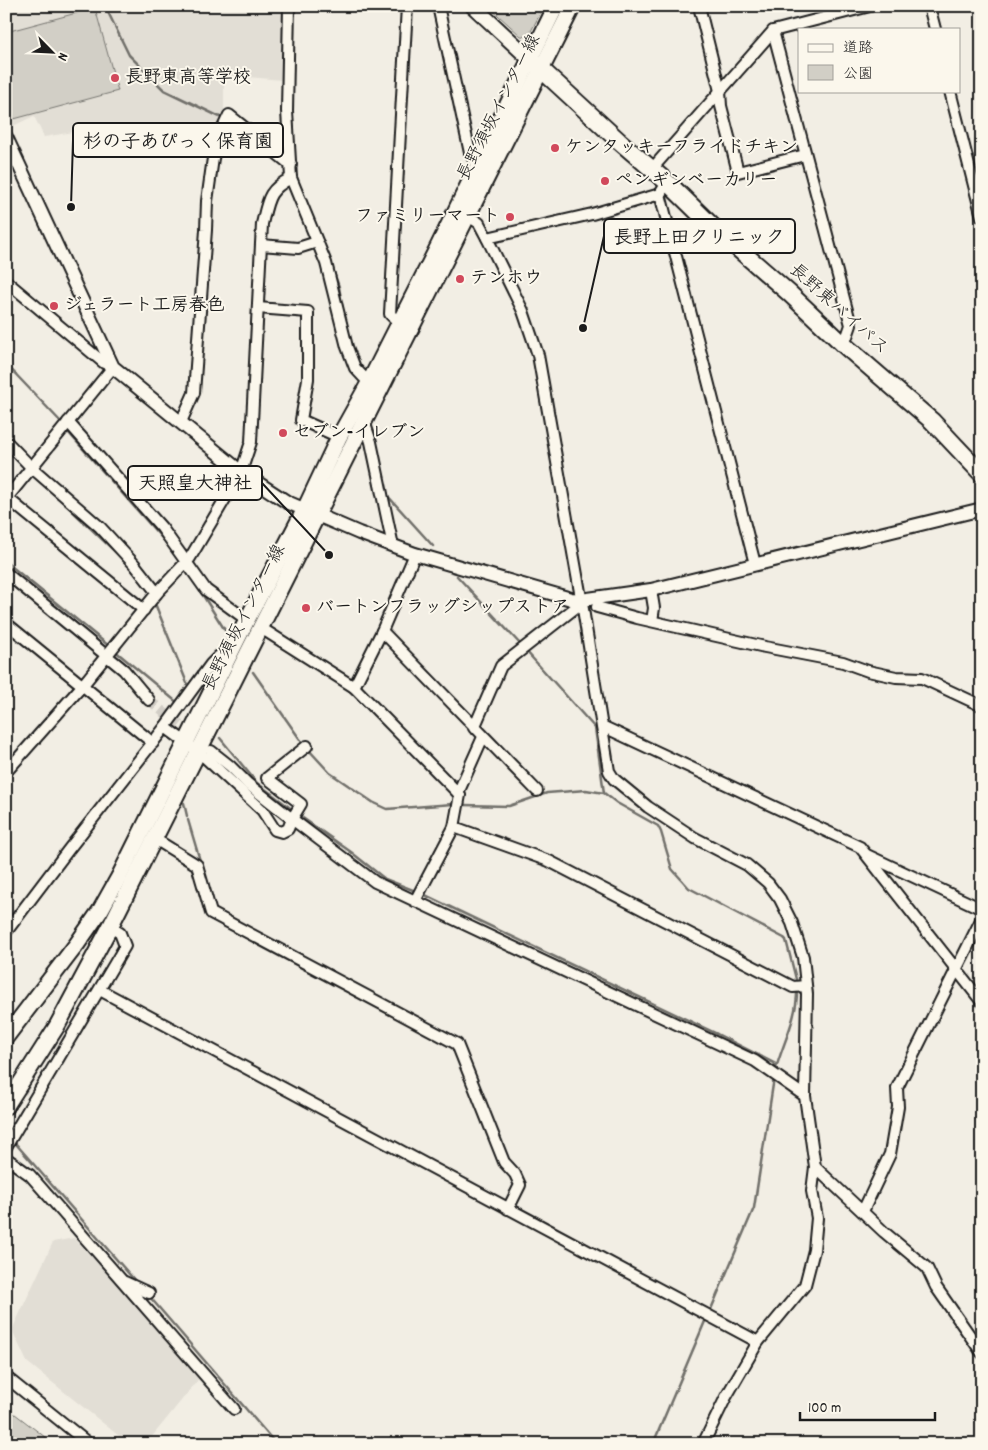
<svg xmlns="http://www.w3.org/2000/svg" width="988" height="1450" font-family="Dekko,'Klee One',sans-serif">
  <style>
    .built { fill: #e2ded5 }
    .green { fill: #d2cfc6; stroke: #777671 }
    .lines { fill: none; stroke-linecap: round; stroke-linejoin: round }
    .stream { stroke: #716f6b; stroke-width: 2.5 }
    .minor-tunnel { stroke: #d2cec6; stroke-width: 10; stroke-dasharray: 10 5; stroke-linecap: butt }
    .minor-casing { stroke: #1c1c1c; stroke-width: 14 }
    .tertiary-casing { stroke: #1c1c1c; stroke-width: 16 }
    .secondary-casing { stroke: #1c1c1c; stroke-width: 18 }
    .primary-casing { stroke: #1c1c1c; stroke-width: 19 }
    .trunk-casing { stroke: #1c1c1c; stroke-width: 20 }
    .minor { stroke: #fbf7ec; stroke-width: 10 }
    .tertiary { stroke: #fbf7ec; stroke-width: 12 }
    .secondary { stroke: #fbf7ec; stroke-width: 14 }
    .primary { stroke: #fbf7ec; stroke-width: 15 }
    .trunk { stroke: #fbf7ec; stroke-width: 16 }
    .poi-dot { fill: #d1495b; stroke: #fbf7ec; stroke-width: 2 }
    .labels { text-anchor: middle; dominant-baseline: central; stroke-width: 4; stroke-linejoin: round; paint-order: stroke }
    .poi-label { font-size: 18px; font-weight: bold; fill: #1c1c1c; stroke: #fbf7ec; text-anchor: start }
    .street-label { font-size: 18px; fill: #1c1c1c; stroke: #fbf7ec }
    .leader { fill: none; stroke: #1c1c1c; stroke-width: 2 }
    .callout-dot { fill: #1c1c1c; stroke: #fbf7ec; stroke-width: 2 }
    .callout { fill: #fbf7ec; stroke: #1c1c1c; stroke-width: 2 }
    .callout-label { font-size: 19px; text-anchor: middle; font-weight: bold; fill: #1c1c1c }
  </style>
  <rect width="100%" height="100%" fill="#f2eee4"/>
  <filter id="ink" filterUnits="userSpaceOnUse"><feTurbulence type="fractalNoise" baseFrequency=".02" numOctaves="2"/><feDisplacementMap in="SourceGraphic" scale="10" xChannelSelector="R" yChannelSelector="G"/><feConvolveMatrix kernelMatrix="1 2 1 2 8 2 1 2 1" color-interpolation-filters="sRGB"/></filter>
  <g filter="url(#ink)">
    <g class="built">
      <polygon points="6,6 282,6 282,80 224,75 224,113 214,140 199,135 191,139 170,142 135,150 93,152 91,129 44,137 34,116 13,126 6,111"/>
      <polygon points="74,1238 202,1375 146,1444 129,1444 27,1362 12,1330 53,1242"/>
    </g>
    <g class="green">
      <polygon points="488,6 544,6 528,37 521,36"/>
      <polygon points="95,8 118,91 14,119 6,91 6,32"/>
      <polygon points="6,1407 54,1444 6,1444"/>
    </g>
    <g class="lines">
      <g class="stream">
        <polyline points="105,6 129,55 164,90 222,118"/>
        <polyline points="229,122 238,129"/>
        <polyline points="295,172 302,193"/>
        <polyline points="333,270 339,287 343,311"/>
        <polyline points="6,364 61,422"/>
        <polyline points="68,432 168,545"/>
        <polyline points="386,494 433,546"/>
        <polyline points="62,501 130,566"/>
        <polyline points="6,562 109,646"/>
        <polyline points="457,576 521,645"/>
        <polyline points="197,586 228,635"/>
        <polyline points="156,606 187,683"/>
        <polyline points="114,650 179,704"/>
        <polyline points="526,651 595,728 604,793 617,803 658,826 661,832 672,869 689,888 784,938 786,940 797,983"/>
        <polyline points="253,672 304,745"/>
        <polyline points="220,738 257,783 293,810"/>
        <polyline points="308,749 330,773 374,803 387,809 453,804"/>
        <polyline points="184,803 187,816"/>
        <polyline points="463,805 509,806 547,793 586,790 604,793"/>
        <polyline points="297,814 351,852 385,879 418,892"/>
        <polyline points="188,820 201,864"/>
        <polyline points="423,894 717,1034 774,1063 776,1067"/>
        <path d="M775,1072C782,1045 798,1017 797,989"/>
        <polyline points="16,1144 137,1283"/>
        <polyline points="149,1296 276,1444"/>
        <polyline points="709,1314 754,1208 774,1078"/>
        <polyline points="653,1444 706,1319"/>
      </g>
      <g class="minor-tunnel">
        <polyline points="149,700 195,738"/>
        <polyline points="6,1079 32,1092"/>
      </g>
      <defs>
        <g id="minor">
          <polyline points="289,6 287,111 291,178 326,263 347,347 355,368 369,383"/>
          <polyline points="438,6 470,153 477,165"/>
          <polyline points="699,6 720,91 721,106 738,172 805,155"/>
          <polyline points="929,6 935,29"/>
          <polyline points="773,31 851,325 844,345"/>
          <polyline points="950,91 982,217"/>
          <polyline points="651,170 773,31 870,6"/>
          <polyline points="660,194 755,564"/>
          <polyline points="467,215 479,223 487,238 523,311 538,355 583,609 609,771 614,779 648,807 695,838 747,865 768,883 780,899 792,923 803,957 807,994 805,1096 815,1167 812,1191 817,1218 814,1250 805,1285 758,1342 726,1397 703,1444"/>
          <polyline points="487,238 592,214 660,194 663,189"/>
          <polyline points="261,245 298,248 317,242"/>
          <polyline points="6,281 104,363 113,367 6,499"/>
          <polyline points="258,308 308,312 308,379 301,420 339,437"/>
          <polyline points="399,323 390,314 407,6"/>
          <polyline points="364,421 371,442 393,546"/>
          <polyline points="68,422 162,528 206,590 247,620"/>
          <polyline points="181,422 194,393 206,230 207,201 213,158 220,134 229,115 291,165"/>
          <polyline points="6,441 31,467 100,527 135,565 157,593"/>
          <polyline points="6,497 144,610"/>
          <polyline points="6,573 124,670 149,700"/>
          <polyline points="651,590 654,608 652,621"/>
          <polyline points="597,607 637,618 765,647 843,662 868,671 896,677 922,678 982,706"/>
          <polyline points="6,623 153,743"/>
          <polyline points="261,628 354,687 460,795 454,827 415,901"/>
          <polyline points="382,631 537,791"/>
          <polyline points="354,687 382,631 415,554"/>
          <polyline points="602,726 860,847 982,1002"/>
          <polyline points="165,727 211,664 219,656 230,655"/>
          <polyline points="474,728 501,666 575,608"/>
          <polyline points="211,751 230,766 248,784 292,819 301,804 267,778 307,746"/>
          <path d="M6,772L82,686L157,593L190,558L241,472L251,442L262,224C268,199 268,190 291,178"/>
          <polyline points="458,793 483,737"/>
          <polyline points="454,827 549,861 793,987 806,986"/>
          <polyline points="155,839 197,865 211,913 457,1044 504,1162 515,1174 520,1185 508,1209"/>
          <polyline points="867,855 982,909"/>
          <polyline points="6,932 69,849 165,727 199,752 262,810 275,830 282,832 288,829 292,819 375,882 755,1061 805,1096"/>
          <polyline points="100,990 758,1342"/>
          <polyline points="6,1147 125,946 120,933 110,927"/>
          <polyline points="6,1158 30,1175 234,1409"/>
          <polyline points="815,1167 884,1232 927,1268 936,1287 982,1353"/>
          <polyline points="863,1211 890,1154 898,1107 897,1088 982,918"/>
          <polyline points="125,1282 149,1293"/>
          <polyline points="6,1377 89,1444"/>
        </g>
        <polyline id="tertiary" points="6,137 113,367 241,472 287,502 359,533 415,554 571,599 581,600 651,590 982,509"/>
        <polyline id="secondary" points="473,6 530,59"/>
        <g id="primary">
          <polyline points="6,1037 77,944 100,911 119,877 247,620 305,509 339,437 369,383 439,245 556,6"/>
          <polyline points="6,1106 57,1026 110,927 573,6"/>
        </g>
        <polyline id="trunk" points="530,59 619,141 668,183 711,225 789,293 844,345 932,421 982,474"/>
      </defs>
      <use href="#minor" class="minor-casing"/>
      <use href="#tertiary" class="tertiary-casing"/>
      <use href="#secondary" class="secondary-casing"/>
      <use href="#primary" class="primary-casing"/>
      <use href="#trunk" class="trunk-casing"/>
      <use href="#minor" class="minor"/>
      <use href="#tertiary" class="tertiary"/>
      <use href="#secondary" class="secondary"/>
      <use href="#primary" class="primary"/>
      <use href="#trunk" class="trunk"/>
    </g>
  </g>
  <g class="poi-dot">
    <circle cx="115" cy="78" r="5"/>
    <circle cx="555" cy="148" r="5"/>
    <circle cx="605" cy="181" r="5"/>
    <circle cx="510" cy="217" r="5"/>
    <circle cx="460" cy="279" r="5"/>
    <circle cx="54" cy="306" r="5"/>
    <circle cx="283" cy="433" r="5"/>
    <circle cx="306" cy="608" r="5"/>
  </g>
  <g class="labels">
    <g class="poi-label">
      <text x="125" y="78">長野東高等学校</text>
      <text x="565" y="148">ケンタッキーフライドチキン</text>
      <text x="615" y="181">ペンギンベーカリー</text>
      <text x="500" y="217" text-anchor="end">ファミリーマート</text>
      <text x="470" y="279">テンホウ</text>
      <text x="64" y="306">ジェラート工房春色</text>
      <text x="293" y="433">セブン-イレブン</text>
      <text x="316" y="608">バートンフラッグシップストア</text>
    </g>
    <g class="street-label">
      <text transform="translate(500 108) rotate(-63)">長野須坂インター線</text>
      <text transform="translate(838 310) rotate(42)">長野東バイパス</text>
      <text transform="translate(245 618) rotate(-63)">長野須坂インター線</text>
    </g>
  </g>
  <path class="leader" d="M71 207L73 140M583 328L604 236M329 555L262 483"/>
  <g class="callout-dot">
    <circle cx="71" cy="207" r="5"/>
    <circle cx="583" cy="328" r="5"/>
    <circle cx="329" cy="555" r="5"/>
  </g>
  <g class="callout">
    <rect x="73" y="123" width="210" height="34" rx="5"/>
    <rect x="604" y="219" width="191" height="34" rx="5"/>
    <rect x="128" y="466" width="134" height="34" rx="5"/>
  </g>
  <g class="callout-label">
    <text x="178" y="147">杉の子あぴっく保育園</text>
    <text x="699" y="243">長野上田クリニック</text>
    <text x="195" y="489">天照皇大神社</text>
  </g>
  <rect width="988" height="1450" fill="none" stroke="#fbf7ec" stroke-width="25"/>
  <rect x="12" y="12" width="963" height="1425" fill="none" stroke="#1c1c1c" stroke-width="2" filter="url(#ink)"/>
  <rect x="798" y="28" width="162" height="65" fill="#fbf7ec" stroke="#a29f99"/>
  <rect x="808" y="44" width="25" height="8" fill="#fbf7ec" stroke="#a29f99"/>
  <text x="843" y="52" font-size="15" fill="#1c1c1c">道路</text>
  <rect x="808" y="65" width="25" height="15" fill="#d2cfc6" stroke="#a29f99"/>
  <text x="843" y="78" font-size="15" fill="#1c1c1c">公園</text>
  <g transform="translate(52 52) rotate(114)" stroke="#fbf7ec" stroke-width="4" paint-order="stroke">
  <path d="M0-4L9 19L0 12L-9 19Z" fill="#1c1c1c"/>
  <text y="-8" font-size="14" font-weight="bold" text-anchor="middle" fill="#1c1c1c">N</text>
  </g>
  <path d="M800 1412v8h135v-8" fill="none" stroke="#1c1c1c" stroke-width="2.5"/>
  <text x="808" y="1412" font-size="15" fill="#1c1c1c" stroke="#fbf7ec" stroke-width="4" paint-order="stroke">100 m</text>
</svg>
